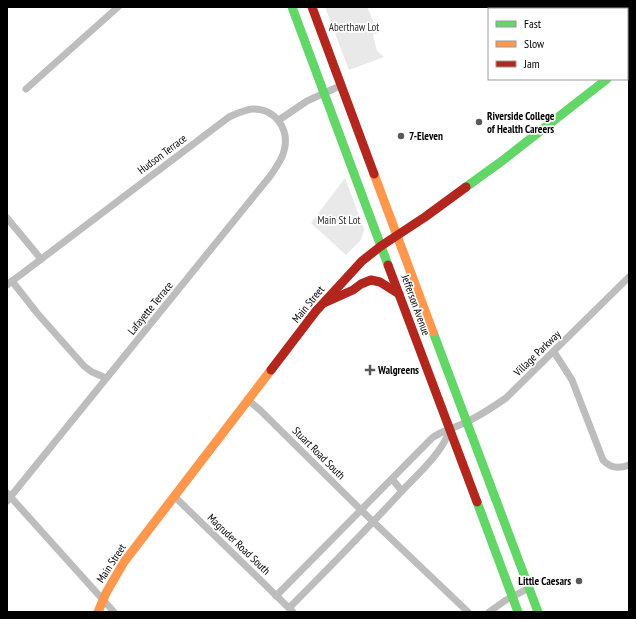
<svg xmlns="http://www.w3.org/2000/svg" width="636" height="619" font-family="'PT Sans Narrow',sans-serif">
  <style>
    .green { fill: #e9e9e9 }
    .lines { fill: none; stroke-linecap: round; stroke-linejoin: round }
    .street { stroke: #bdbdbd; stroke-width: 7 }
    .fast { stroke: #63d668; stroke-width: 9 }
    .slow { stroke: #ff974d; stroke-width: 9 }
    .jam { stroke: #b3261e; stroke-width: 9 }
    .poi-dot { fill: #595959; stroke: #fff; stroke-width: 1.5 }
    .labels { text-anchor: middle; dominant-baseline: central; stroke-width: 3.5; stroke-linejoin: round; paint-order: stroke }
    .park-label { font-size: 11px; fill: #2e2e2e; stroke: #fff }
    .poi-label { font-size: 11px; font-weight: bold; fill: #000; stroke: #fff; text-anchor: start }
    .street-label { font-size: 11px; fill: #000; stroke: #fff }
  </style>
  <rect width="100%" height="100%" fill="#fff"/>
  <g class="green">
    <polygon points="325,7 367,7 378,32 373,35 377,51 384,57 349,70"/>
    <polygon points="345,178 364,229 361,240 346,255 311,223"/>
  </g>
  <g class="lines">
    <g class="street">
      <polyline points="26,89 118,7"/>
      <polyline points="279,120 307,101 342,85"/>
      <polyline points="7,218 41,259"/>
      <polyline points="12,281 37,313 84,366 92,372 106,378"/>
      <path d="M7,285L229,117C236,114 244,110 252,109C275,108 290,129 284,151C282,160 276,167 271,175L7,501"/>
      <path d="M554,352L572,380L603,460C610,468 619,469 629,465"/>
      <polyline points="248,400 260,410 361,510 468,612"/>
      <polyline points="392,479 402,491"/>
      <polyline points="7,493 114,612"/>
      <polyline points="174,496 293,612"/>
      <path d="M276,596L432,438C441,431 455,428 466,422C480,416 493,407 506,398L629,277"/>
      <path d="M289,608C327,570 365,531 401,492C419,473 441,454 450,430"/>
      <polyline points="489,612 506,600 529,588"/>
    </g>
    <g class="fast">
      <polyline points="292,7 388,265"/>
      <polyline points="466,187 502,161 607,79"/>
      <polyline points="433,332 538,612"/>
      <polyline points="477,502 518,612"/>
    </g>
    <g class="slow">
      <polyline points="374,174 433,332"/>
      <polyline points="98,612 106,593 124,562 271,370"/>
    </g>
    <g class="jam">
      <polyline points="312,7 374,174"/>
      <polyline points="627,63 629,62"/>
      <polyline points="388,265 477,502"/>
      <polyline points="324,303 353,290 361,284 371,280 380,282 399,294"/>
      <polyline points="271,370 316,311 362,261 381,246 425,217 466,187"/>
    </g>
  </g>
  <g class="poi-dot">
    <circle cx="479" cy="122" r="4"/>
    <circle cx="401" cy="136" r="4"/>
    <path d="M368 364h4v4h4v4h-4v4h-4v-4h-4v-4h4z"/>
    <circle cx="579" cy="581" r="4"/>
  </g>
  <g class="labels">
    <g class="park-label">
      <text x="354" y="27">Aberthaw Lot</text>
      <text x="339" y="220">Main St Lot</text>
    </g>
    <g class="poi-label">
      <text x="487" y="116">Riverside College<tspan x="487" dy="13">of Health Careers</tspan></text>
      <text x="409" y="136">7-Eleven</text>
      <text x="378" y="370">Walgreens</text>
      <text x="571" y="581" text-anchor="end">Little Caesars</text>
    </g>
    <g class="street-label">
      <text transform="translate(162 154) rotate(-37)">Hudson Terrace</text>
      <text transform="translate(308 304) rotate(-51)">Main Street</text>
      <text transform="translate(416 305) rotate(70)">Jefferson Avenue</text>
      <text transform="translate(150 308) rotate(-51)">Lafayette Terrace</text>
      <text transform="translate(537 353) rotate(-44)">Village Parkway</text>
      <text transform="translate(319 453) rotate(45)">Stuart Road South</text>
      <text transform="translate(239 544) rotate(44)">Magruder Road South</text>
      <text transform="translate(111 563) rotate(-57)">Main Street</text>
    </g>
  </g>
  <rect width="636" height="619" fill="none" stroke="#000000" stroke-width="16"/>
  <rect x="488" y="8" width="140" height="72" fill="#ffffff" stroke="#999999"/>
  <rect x="496" y="21" width="20" height="6" fill="#63d668" stroke="#999999"/>
  <text x="524" y="28" font-size="12" fill="#000000">Fast</text>
  <rect x="496" y="41" width="20" height="6" fill="#ff974d" stroke="#999999"/>
  <text x="524" y="48" font-size="12" fill="#000000">Slow</text>
  <rect x="496" y="61" width="20" height="6" fill="#b3261e" stroke="#999999"/>
  <text x="524" y="68" font-size="12" fill="#000000">Jam</text>
</svg>
